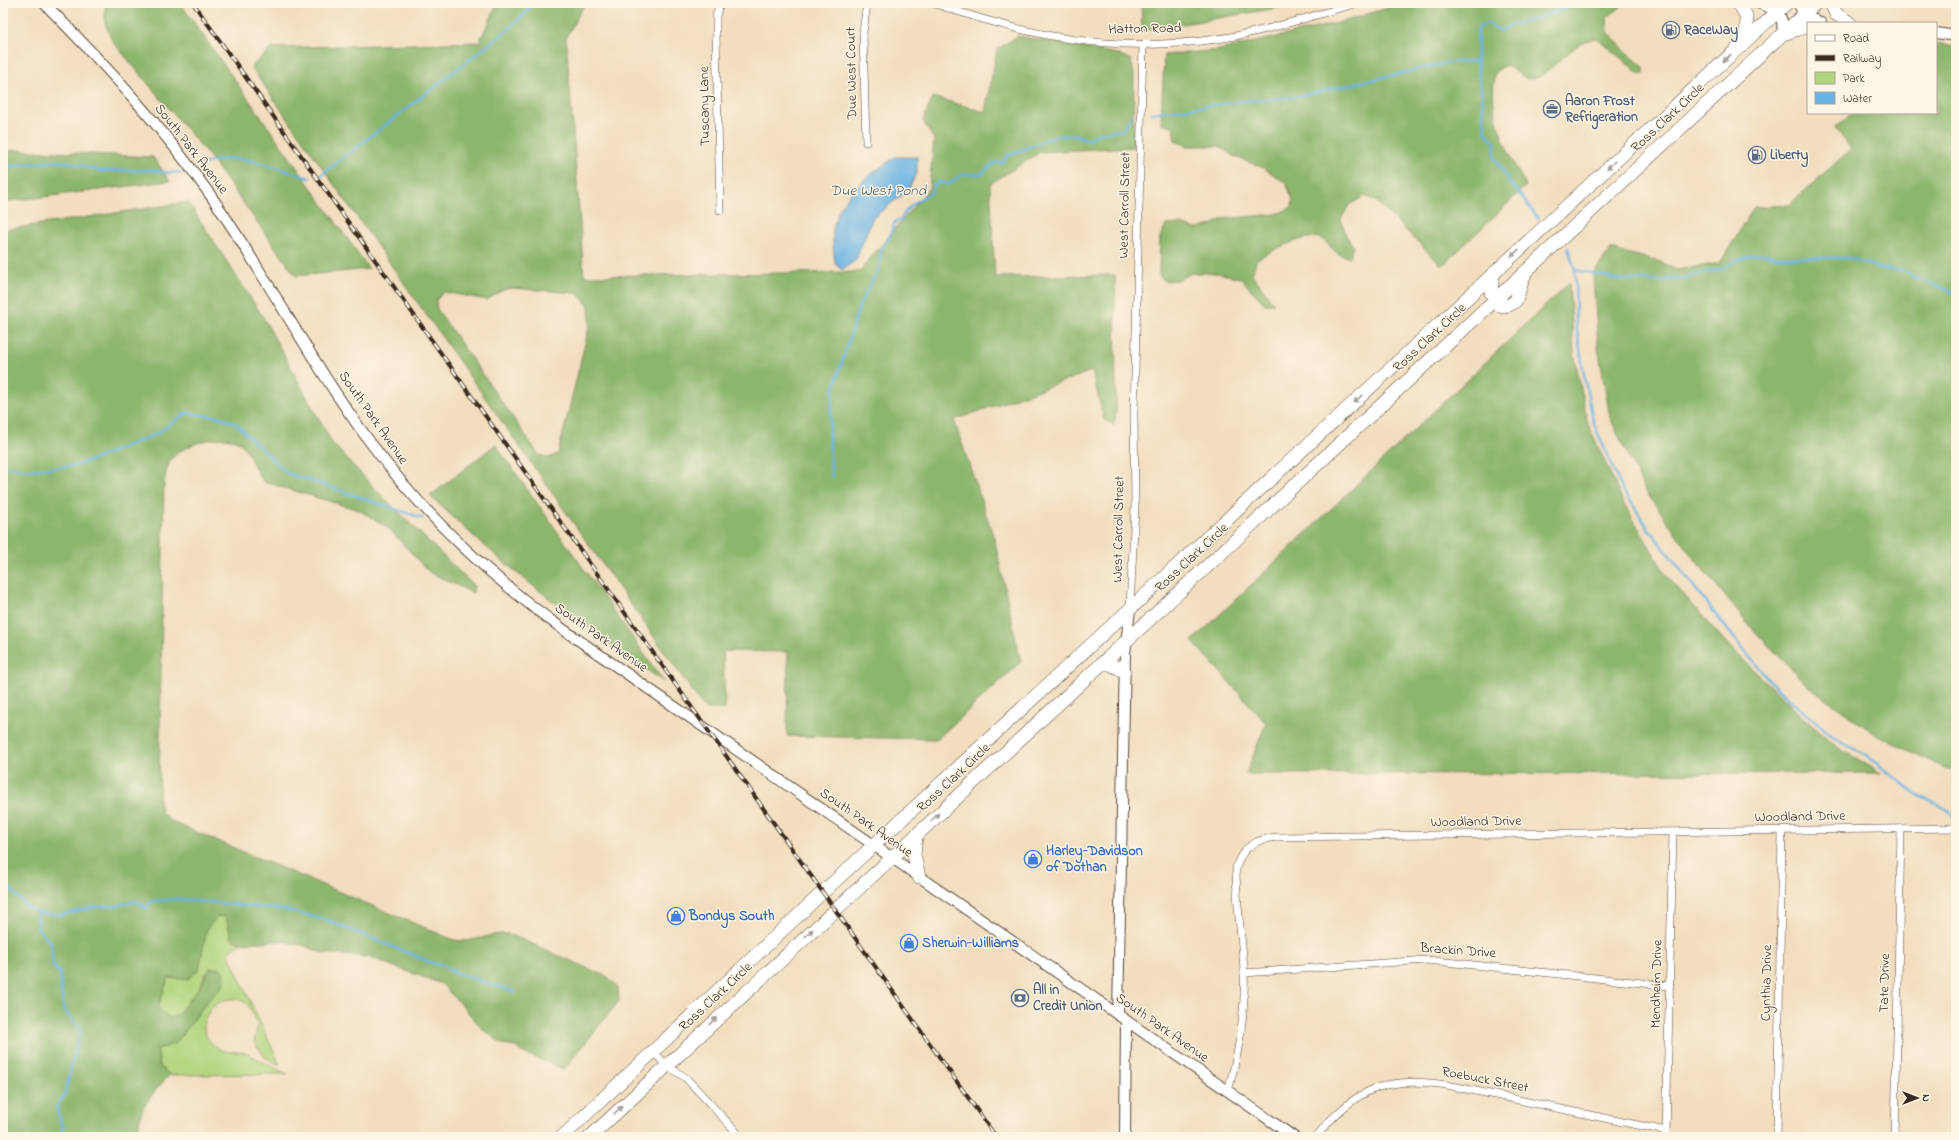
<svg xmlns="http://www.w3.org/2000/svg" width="1959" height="1140" font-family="'Indie Flower',sans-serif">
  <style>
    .green { fill: #b0d57e; stroke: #76804e }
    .forest { fill: #8cb66d; stroke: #647046; fill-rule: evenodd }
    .water { fill: #6bb3e2; stroke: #536e80 }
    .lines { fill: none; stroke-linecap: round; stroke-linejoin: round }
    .stream { stroke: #6bb3e2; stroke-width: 2.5 }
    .street-casing { stroke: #564536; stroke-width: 8 }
    .secondary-casing { stroke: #564536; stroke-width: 12 }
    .highway-casing { stroke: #564536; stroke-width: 14 }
    .street { stroke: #fff; stroke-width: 7 }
    .secondary { stroke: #fff; stroke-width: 10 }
    .highway { stroke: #fff; stroke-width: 13 }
    .rail-casing { stroke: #3b2a1e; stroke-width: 4 }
    .rail { stroke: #fcf5e5; stroke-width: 2.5; stroke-dasharray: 8; stroke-linecap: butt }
    .oneway { fill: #a79f9a }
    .labels { text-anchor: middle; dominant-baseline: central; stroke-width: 3; stroke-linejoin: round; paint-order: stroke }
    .street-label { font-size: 14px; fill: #3b2a1e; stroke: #fcf5e5 }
    .service-label { font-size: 14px; font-weight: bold; fill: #4e5e75; stroke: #fcf5e5; text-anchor: start }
    .shop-label { font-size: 14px; font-weight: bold; fill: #366cbe; stroke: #fcf5e5; text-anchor: start }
    .water-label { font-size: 15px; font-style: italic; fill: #4c5a63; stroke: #fcf5e5 }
  </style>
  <rect width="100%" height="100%" fill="#fcf5e5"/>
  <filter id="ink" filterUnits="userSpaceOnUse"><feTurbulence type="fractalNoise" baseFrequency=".025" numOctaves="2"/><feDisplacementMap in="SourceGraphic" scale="8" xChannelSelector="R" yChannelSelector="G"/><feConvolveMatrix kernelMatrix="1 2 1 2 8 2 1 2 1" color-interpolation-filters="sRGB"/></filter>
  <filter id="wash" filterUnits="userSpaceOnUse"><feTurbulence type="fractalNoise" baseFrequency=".012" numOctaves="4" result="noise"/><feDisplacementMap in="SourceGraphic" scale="16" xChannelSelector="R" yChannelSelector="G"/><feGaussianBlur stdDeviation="0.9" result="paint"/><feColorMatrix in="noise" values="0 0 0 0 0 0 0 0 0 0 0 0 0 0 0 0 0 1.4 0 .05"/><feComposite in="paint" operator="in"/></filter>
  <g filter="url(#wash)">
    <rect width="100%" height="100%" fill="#f2ddbe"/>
    <path class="green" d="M218,916L226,917L232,939L241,943L231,949L229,954L232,962L280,1065L266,1058L254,1042L258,1024C254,1018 251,1007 246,1003C224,986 181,1024 219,1049C227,1054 238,1050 246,1053C260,1060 273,1068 288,1074L170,1075L160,1067L157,1049L176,1043L206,1003L222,986L206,973L199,988L176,1016L169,1018L158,1007L168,978L188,979L203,944L207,927Z"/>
    <g class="forest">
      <polygon points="105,3 180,3 369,269 296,276 210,157 113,42 105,23"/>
      <path d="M498,3H585L566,38L584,276L859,272L929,188L934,139L923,121L933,97L985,112L997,49L1018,36L1118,54L1131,60L1134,74L1133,147L1040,152L990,184L995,277L1115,275L1116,412L1114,425L1104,420L1092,371L954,420L994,538L1021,662L937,739L787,736L788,652L723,651L725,709H705L251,67L272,48L479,42ZM511,288L577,293L589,306L590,323L558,454L548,458L539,455L437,309L436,300L444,292L487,300L503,290Z"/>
      <polygon points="1141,3 1297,3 1278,8 1142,31"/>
      <path d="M1403,3H1627L1607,17L1608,32L1626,52L1644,67V74H1639L1605,44L1595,38L1579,44L1540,77L1527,79L1506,65L1496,71C1486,113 1507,151 1526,186L1442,266L1375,200L1365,196L1349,205L1341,219L1346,235L1353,246L1350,257C1335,256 1334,248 1323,240C1310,230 1270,252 1257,259L1252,274L1274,304H1265L1240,278L1218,273H1192L1177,280L1164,281L1159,275L1160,237L1166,225L1181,224L1196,229L1212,225L1222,219L1277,214L1292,207L1293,200L1286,183L1264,168L1233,156L1219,146H1188L1175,141L1173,126L1161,123L1164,55L1220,50L1342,22Z"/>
      <polygon points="1936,43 1956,46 1956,769 1946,769 1874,733 1810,688 1747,623 1689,552 1644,489 1610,418 1598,347 1593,275 1610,249 1658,261 1677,270 1720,263 1754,207 1789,205 1851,149 1835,127 1854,113 1936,113"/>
      <polygon points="14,150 153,157 170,181 3,202 3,152"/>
      <path d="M188,202L263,317L332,443L379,493L474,586L473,593L429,572L388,528L359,510L264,482C253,470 252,454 240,443C225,431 186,444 174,456C167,463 166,473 164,482L159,800L162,813L172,822L454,940C474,944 489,932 509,934L608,977L618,987L619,1001L564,1069L524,1053L516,1047L502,1044L484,1030L442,984L368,957L322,953L303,945L280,941L241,943L232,939L226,917L218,916L207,928L199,969L188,979L168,978L158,1007L169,1018L176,1016L199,988L210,968H219L223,971L225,979L222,987L206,1003L176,1043L157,1049L160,1067L170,1075C154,1091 134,1112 140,1137H3V230Z"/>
      <polygon points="1569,283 1574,353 1588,424 1623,502 1667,576 1730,647 1798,713 1837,747 1881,773 1246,774 1266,723 1192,641"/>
      <path d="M496,444V445L664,682C603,639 543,596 486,547C467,531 449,513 430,496Z"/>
    </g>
    <path class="water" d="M895,157H917V173L908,190L872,219L856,260L842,270L835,264C834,252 831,235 834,224C842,193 871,174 895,157Z"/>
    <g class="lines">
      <g class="stream">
        <polyline points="1151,113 1244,101 1295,97 1451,62 1477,61"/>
        <path d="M198,165C207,164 216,160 225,159C255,157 281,170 309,178"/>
        <polyline points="3,167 56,161 68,162 100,171 152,170 171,173 184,172"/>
        <polyline points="321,175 506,31 524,15 533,3"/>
        <polyline points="1538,218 1509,181 1494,157 1495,142 1486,133 1483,115 1483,103 1477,61 1478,28 1486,23 1501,31 1510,25 1536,19 1580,3"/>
        <polyline points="1568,248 1575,270 1576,324 1585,381 1594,424 1621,487 1648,528 1746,653 1777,689 1837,740 1866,755 1916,794 1950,811 1955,821"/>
        <polyline points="1575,270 1603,275 1614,279 1663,281 1673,278 1685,278 1694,275 1721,269 1738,260 1752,255 1766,254 1774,257 1850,258 1882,269 1904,271 1913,277 1956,293"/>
        <polyline points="3,466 27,470 73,466 92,460 156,434 186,413 195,414 219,417 235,423 287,473 422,518"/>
        <path d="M832,477L829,437L833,391L860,304L879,268L881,249L889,238L895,222L901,220C904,208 922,197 932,192L933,187L938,182L950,184C962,171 965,175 981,174L996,162L1002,163L1007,156L1055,136L1076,135L1088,140C1097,132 1111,131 1123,130L1132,115"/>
        <polyline points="3,830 3,832"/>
        <polyline points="1956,834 1956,839"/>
        <polyline points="3,880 25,905 38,913 38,929 51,943 53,966 60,973 63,1009 81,1029 64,1096 56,1107 63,1128 59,1137"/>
        <polyline points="38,913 61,915 95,907 115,906 137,901 146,908 152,901 178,899 286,910 327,920 435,964 443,965 451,971 515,992"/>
      </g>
    </g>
  </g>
  <g filter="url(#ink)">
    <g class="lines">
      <defs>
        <g id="street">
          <polyline points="720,3 716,16 716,34 720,210"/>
          <path d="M933,3C1030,37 1114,54 1217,39C1265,32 1311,16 1358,3"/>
          <polyline points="866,142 863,32 867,3"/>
          <polyline points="1130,607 1135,507 1134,413 1143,44"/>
          <polyline points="1244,973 1427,960 1670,986"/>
          <polyline points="653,1051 666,1065 686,1078 741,1137"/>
          <path d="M1228,1091C1239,1052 1246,1012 1244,971C1242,937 1236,902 1236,868C1242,846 1257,839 1278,837L1956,828"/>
          <path d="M1316,1137C1356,1086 1390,1075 1452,1086L1666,1131"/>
          <polyline points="1666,1137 1673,832"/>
          <polyline points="1777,1137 1782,830"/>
          <polyline points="1895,1137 1901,829"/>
        </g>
        <g id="secondary">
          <path d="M44,3C103,63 162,126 211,196C266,275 312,364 370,442C424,515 490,577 564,630L1294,1137"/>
          <polyline points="1758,3 1778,11 1782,21 1783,34"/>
          <polyline points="1798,3 1804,14 1821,23"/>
          <polyline points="1936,33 1956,36"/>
          <polyline points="1118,1015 1125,654 1130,609"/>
          <polyline points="1125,1137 1126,1021"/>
        </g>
        <g id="highway">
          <path d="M1737,3C1750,13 1747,27 1745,41"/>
          <polyline points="1831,3 1836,14 1850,23"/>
          <polyline points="1786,33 1808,26"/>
          <path d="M1493,274L1491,293L1499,305C1506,306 1511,306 1516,300L1525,273"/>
          <polyline points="1101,664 1110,664 1124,671"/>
          <polyline points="916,835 914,855 919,877"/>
          <polyline points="562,1137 822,893 1787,3"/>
          <polyline points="590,1137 1816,3"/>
        </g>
      </defs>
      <use href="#street" class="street-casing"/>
      <use href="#secondary" class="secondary-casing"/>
      <use href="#highway" class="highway-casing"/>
      <use href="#street" class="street"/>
      <use href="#secondary" class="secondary"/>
      <use href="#highway" class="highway"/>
      <defs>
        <polyline id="rail" points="193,3 996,1137"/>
      </defs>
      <use href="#rail" class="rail-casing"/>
      <use href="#rail" class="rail"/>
    </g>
    <defs><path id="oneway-solid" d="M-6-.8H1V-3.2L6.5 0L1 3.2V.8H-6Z"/></defs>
    <g class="oneway">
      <use href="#oneway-solid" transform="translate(1727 58) rotate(137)"/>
      <use href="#oneway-solid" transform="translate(1611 165) rotate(137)"/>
      <use href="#oneway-solid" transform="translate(1515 253) rotate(137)"/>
      <use href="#oneway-solid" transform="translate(1358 399) rotate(137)"/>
      <use href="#oneway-solid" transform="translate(935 817) rotate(-42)"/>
      <use href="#oneway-solid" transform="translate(809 933) rotate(-43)"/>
      <use href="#oneway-solid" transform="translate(713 1021) rotate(-43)"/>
      <use href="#oneway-solid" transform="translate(618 1110) rotate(-43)"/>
    </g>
  </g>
  <defs>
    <symbol id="fuel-ring" viewBox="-11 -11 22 22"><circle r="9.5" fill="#fcf5e5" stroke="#5c6f8a" stroke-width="1.5"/><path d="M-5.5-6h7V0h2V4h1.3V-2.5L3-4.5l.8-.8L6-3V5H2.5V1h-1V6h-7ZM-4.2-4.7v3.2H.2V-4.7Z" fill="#5c6f8a"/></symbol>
    <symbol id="office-ring" viewBox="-11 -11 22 22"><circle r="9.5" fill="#fcf5e5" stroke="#5c6f8a" stroke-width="1.5"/><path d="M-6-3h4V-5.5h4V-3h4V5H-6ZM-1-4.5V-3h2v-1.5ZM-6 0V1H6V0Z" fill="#5c6f8a"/></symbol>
    <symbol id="shop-ring" viewBox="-11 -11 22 22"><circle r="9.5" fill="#fcf5e5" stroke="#3f7fe0" stroke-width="1.5"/><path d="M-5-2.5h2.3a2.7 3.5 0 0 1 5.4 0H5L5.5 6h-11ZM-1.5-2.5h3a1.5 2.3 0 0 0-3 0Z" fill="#3f7fe0"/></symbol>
    <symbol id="bank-ring" viewBox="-11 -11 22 22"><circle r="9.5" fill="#fcf5e5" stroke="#5c6f8a" stroke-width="1.5"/><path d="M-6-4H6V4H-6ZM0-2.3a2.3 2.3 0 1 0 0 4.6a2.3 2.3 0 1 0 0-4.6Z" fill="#5c6f8a"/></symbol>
  </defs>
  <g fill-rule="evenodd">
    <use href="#fuel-ring" x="1661" y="20" width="20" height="20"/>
    <use href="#office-ring" x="1542" y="99" width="20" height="20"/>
    <use href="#fuel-ring" x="1747" y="145" width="20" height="20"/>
    <use href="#shop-ring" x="1023" y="849" width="20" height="20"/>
    <use href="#shop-ring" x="666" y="906" width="20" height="20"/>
    <use href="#shop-ring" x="899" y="933" width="20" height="20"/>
    <use href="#bank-ring" x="1010" y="988" width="20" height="20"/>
  </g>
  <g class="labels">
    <g class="street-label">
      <text transform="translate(1145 29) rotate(-1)">Hatton Road</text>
      <text transform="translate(852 73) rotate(-91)">Due West Court</text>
      <text transform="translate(705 106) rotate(-91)">Tuscany Lane</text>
      <text transform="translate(1668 118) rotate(-43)">Ross Clark Circle</text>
      <text transform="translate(191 149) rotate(52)">South Park Avenue</text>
      <text transform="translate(1125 205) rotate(-89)">West Carroll Street</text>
      <text transform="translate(1430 338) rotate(-43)">Ross Clark Circle</text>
      <text transform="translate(373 418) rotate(55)">South Park Avenue</text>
      <text transform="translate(1119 529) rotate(-89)">West Carroll Street</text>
      <text transform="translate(1192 558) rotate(-43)">Ross Clark Circle</text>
      <text transform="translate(601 638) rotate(35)">South Park Avenue</text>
      <text transform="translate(954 778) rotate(-43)">Ross Clark Circle</text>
      <text transform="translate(1800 817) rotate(-1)">Woodland Drive</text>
      <text transform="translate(1476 822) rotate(-1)">Woodland Drive</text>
      <text transform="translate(866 823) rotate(35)">South Park Avenue</text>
      <text transform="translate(1458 951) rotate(4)">Brackin Drive</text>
      <text transform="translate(1767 983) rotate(-89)">Cynthia Drive</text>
      <text transform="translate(1885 983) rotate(-89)">Tate Drive</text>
      <text transform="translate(1657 984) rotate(-89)">Mendheim Drive</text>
      <text transform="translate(716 997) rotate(-43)">Ross Clark Circle</text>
      <text transform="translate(1162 1028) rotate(35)">South Park Avenue</text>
      <text transform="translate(1485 1080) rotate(11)">Roebuck Street</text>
    </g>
    <g class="service-label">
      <text x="1684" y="30">RaceWay</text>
      <text x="1565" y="101">Aaron Frost<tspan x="1565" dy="16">Refrigeration</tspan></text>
      <text x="1770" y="155">Liberty</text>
      <text x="1033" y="990">All in<tspan x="1033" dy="16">Credit Union</tspan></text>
    </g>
    <g class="shop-label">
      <text x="1046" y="851">Harley-Davidson<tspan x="1046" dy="16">of Dothan</tspan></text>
      <text x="689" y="916">Bondys South</text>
      <text x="922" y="943">Sherwin-Williams</text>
    </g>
    <g class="water-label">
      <text x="878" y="191">Due West Pond</text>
    </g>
  </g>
  <rect width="1959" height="1140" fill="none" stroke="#fcf5e5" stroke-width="16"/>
  <rect x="1807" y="22" width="130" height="92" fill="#fcf5e5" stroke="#afa495"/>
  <rect x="1815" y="35" width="20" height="6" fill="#ffffff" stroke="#afa495"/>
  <text x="1843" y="42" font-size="12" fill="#3b2a1e">Road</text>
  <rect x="1815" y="55" width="20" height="6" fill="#3b2a1e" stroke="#afa495"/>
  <text x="1843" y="62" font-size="12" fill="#3b2a1e">Railway</text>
  <rect x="1815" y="72" width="20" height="12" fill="#b0d57e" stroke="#afa495"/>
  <text x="1843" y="82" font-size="12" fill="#3b2a1e">Park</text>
  <rect x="1815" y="92" width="20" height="12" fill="#6bb3e2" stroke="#afa495"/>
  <text x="1843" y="102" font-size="12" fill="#3b2a1e">Water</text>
  <g transform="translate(1917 1098) rotate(90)" stroke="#fcf5e5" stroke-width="3" paint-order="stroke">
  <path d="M0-3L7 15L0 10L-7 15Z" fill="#3b2a1e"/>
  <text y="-6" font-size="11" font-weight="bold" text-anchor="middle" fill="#3b2a1e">N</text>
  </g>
</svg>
